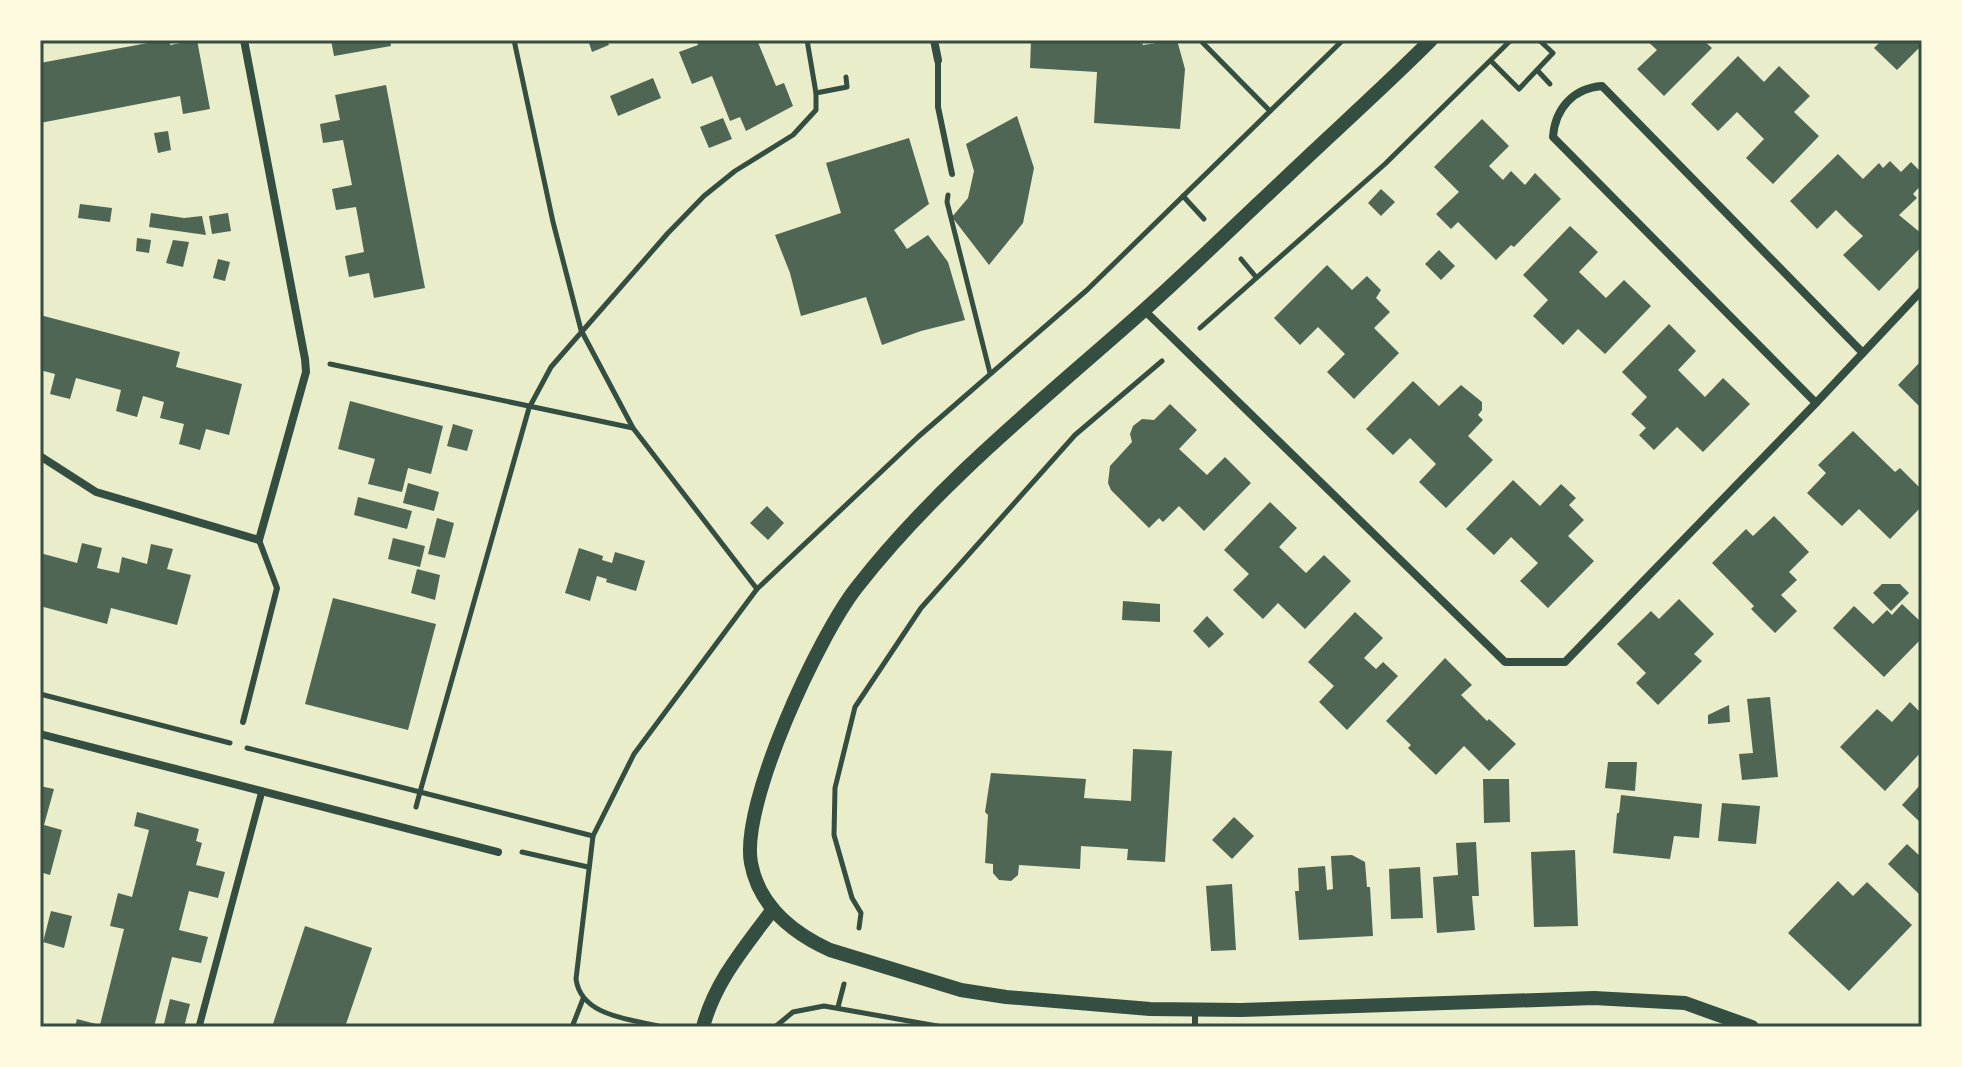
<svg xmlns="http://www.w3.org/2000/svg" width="1962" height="1067" font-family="Karla,sans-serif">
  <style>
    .building { fill: #4f6655 }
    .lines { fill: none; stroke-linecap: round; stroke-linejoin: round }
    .path { stroke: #344e41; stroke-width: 5 }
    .service { stroke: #344e41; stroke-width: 6 }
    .pedestrian { stroke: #344e41; stroke-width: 7 }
    .minor { stroke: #344e41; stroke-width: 8 }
    .tertiary { stroke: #344e41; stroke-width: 14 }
    .neatline { fill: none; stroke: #344e41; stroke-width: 3 }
  </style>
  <rect width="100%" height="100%" fill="#e9edc9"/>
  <g class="building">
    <polygon points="164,40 170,40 170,45 197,40 210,109 183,114 180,96 40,123 40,63"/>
    <polygon points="331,40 390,40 391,46 334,56"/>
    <polygon points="588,40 607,40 609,45 592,52"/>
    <polygon points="697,40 757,40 776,86 784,83 793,106 746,131 740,117 730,121 712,76 692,84 679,52 698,45"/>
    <polygon points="1031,40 1141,40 1143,45 1177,40 1185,69 1180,129 1094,123 1097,72 1030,68"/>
    <polygon points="1646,40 1703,40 1712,48 1664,96 1637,69 1657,50"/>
    <polygon points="1882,40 1922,40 1922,45 1897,70 1874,48"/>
    <polygon points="1738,56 1764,82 1779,66 1810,96 1794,112 1819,136 1773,184 1746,158 1764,139 1737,112 1718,131 1691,104"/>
    <polygon points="653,78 661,98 618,116 610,96"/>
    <polygon points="386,85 425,288 374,298 369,273 349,277 345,256 364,252 360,229 356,207 336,210 332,189 352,185 343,140 323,143 320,124 340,120 335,95"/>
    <polygon points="1017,116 1034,168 1023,223 989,265 952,217 968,198 974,171 966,144"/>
    <polygon points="723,118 732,139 709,148 700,127"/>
    <polygon points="1482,119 1509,146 1489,166 1503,180 1511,171 1525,185 1535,173 1561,199 1514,247 1511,245 1496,260 1458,222 1451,229 1436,214 1459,192 1434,167"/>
    <polygon points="168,131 171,150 158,153 154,133"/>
    <polygon points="909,138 929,204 894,230 907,249 928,235 948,262 965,320 921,331 882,345 866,297 801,316 790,273 775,235 841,213 826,163"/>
    <polygon points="1838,154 1863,179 1879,163 1883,168 1890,161 1901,172 1911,162 1922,173 1922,184 1913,194 1917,198 1899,215 1922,234 1922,246 1879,291 1843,255 1863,236 1850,224 1836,210 1817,229 1790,201"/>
    <polygon points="1381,189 1395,202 1381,216 1368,203"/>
    <polygon points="80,204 112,208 110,222 78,218"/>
    <polygon points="151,213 184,218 202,216 206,235 149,227"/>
    <polygon points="228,213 231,231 212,234 209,216"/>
    <polygon points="1570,226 1598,252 1579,272 1606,298 1624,280 1651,306 1605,354 1578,329 1563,345 1533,316 1548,300 1523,275"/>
    <polygon points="137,238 151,240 149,253 136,251"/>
    <polygon points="173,240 189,242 183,267 166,263"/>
    <polygon points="1439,250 1455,266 1441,280 1425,264"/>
    <polygon points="218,259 230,262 225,281 213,278"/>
    <polygon points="1327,265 1352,290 1367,276 1381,290 1376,298 1390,312 1374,328 1399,353 1354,399 1327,372 1345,354 1318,327 1300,345 1274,318"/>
    <polygon points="40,315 180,352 176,367 242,384 229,435 206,429 200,450 179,444 184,424 160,418 164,402 143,396 137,417 116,411 121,390 76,378 70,399 50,394 55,374 40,370"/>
    <polygon points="1669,324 1696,351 1678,370 1705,397 1723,378 1750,404 1703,452 1677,427 1654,450 1639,435 1646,428 1631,414 1647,397 1622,372"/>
    <polygon points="1922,360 1922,409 1898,385"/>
    <polygon points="1413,381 1439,406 1461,385 1482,402 1482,410 1478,415 1483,420 1468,436 1493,460 1446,508 1419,482 1436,464 1410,438 1393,455 1366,429"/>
    <polygon points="350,401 443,426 431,474 408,468 402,492 368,484 375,459 338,449"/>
    <polygon points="1170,404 1197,430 1179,449 1207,475 1225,457 1251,483 1204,531 1179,506 1163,522 1159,518 1149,528 1111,490 1108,483 1110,466 1132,442 1130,434 1133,426 1142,419 1154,420"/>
    <polygon points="453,424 473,430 467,451 447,446"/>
    <polygon points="1853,431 1895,472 1900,468 1922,490 1922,506 1890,539 1859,509 1842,526 1807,493 1826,473 1818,465"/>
    <polygon points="1513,480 1540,506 1561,484 1576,498 1569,505 1584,520 1568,536 1594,561 1548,608 1520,581 1538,563 1511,537 1494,555 1466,529"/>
    <polygon points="408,483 439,492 434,511 403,503"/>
    <polygon points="358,497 412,511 407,529 354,515"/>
    <polygon points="1270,502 1297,528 1279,547 1306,573 1324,555 1351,581 1305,629 1278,603 1263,619 1233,590 1249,574 1224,550"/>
    <polygon points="767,506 784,523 768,540 750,523"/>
    <polygon points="1774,516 1809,552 1789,572 1797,580 1781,595 1797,611 1775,633 1751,609 1754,606 1712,563 1746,529 1753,536"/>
    <polygon points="437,518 454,523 445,558 428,554"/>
    <polygon points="393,538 425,546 420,567 388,559"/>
    <polygon points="82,543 102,548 97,568 119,573 122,557 147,564 151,544 173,549 167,569 191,575 177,625 111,608 107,624 40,606 40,553 77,563"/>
    <polygon points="579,548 603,556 602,560 612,563 615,552 645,561 636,591 606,582 607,579 597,576 590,601 565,593"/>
    <polygon points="417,569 440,575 435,600 411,593"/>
    <polygon points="1882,584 1900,584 1909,593 1891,611 1873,593"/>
    <polygon points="333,598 436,624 408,730 305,704"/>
    <polygon points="1679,599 1714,634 1694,654 1702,661 1658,705 1636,683 1646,673 1617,644 1651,611 1659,619"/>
    <polygon points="1123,601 1160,604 1160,622 1122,620"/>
    <polygon points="1902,604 1922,623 1922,638 1884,677 1833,628 1854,606 1873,624 1887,610 1892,615"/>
    <polygon points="1355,612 1383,638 1364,658 1376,669 1383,662 1398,676 1347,730 1319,702 1334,686 1308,662"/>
    <polygon points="1207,616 1224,634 1209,648 1193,631"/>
    <polygon points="1445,658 1472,685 1461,695 1487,721 1489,719 1516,744 1489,771 1464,746 1436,775 1408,748 1411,745 1386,721"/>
    <polygon points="1770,697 1778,777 1742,780 1739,754 1753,753 1747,699"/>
    <polygon points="1910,702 1922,714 1922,751 1885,791 1840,747 1877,709 1892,722"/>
    <polygon points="1729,705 1730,722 1708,724 1708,715"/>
    <polygon points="1133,749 1172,751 1165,862 1127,860 1128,849 1081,846 1080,869 1019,865 1018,875 1011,881 999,880 993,873 993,864 985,863 988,815 985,812 991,773 1086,779 1084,798 1131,801"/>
    <polygon points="1608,762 1637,762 1635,791 1605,788"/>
    <polygon points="1483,779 1509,779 1510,822 1484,823"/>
    <polygon points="1922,783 1922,824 1902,805"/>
    <polygon points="40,786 54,789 44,825 62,830 50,875 40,872"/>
    <polygon points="1621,795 1702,804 1699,838 1674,836 1670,859 1613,853 1617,813 1619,813"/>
    <polygon points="1722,803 1760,806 1756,844 1718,841"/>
    <polygon points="137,812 199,829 196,841 202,843 196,865 225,872 218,898 189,891 179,930 208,937 201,963 172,957 154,1027 75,1027 77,1019 100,1025 124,929 110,926 118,893 132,897 149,830 134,826"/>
    <polygon points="1234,817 1254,836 1232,859 1212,840"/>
    <polygon points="1476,842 1479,896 1472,896 1475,930 1437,933 1433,877 1458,875 1456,843"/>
    <polygon points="1907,844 1922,858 1922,891 1919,894 1888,864"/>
    <polygon points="1575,850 1578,926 1534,927 1531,852"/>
    <polygon points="1352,855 1365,862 1367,887 1370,887 1373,936 1299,940 1295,891 1299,891 1298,868 1325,866 1327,890 1333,889 1331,856"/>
    <polygon points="1420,867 1423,918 1391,919 1389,869"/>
    <polygon points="1838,881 1853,896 1867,882 1912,925 1849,991 1788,933"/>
    <polygon points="1232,884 1236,950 1211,951 1206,886"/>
    <polygon points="51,911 72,916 64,948 43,942"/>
    <polygon points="305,926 372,948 345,1027 272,1027"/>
    <polygon points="170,999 190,1004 184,1027 164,1024"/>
  </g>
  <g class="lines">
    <g class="path">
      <polyline points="514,40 553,222 581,330 633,428 757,589"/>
      <polyline points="807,40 816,93"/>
      <polyline points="1200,40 1270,111"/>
      <polyline points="1491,61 1519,89 1553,53 1539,40"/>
      <polyline points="1537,70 1550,84"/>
      <polyline points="948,195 947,202 990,373"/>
      <polyline points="1183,196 1204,219"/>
      <polyline points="1241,259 1256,277"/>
      <polyline points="1200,328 1385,164 1511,40"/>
      <polyline points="330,364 633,428"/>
      <polyline points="40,694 230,743"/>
      <polyline points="247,748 420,792 529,408 551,367 668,233 704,196 735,171 793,135 816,110 816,93 847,87 846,77"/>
      <polyline points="416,807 420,792 593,836"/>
      <polyline points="522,852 588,867"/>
      <polyline points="859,928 861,913 852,898 834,835 835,788 855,707 921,608 1075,435 1162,361"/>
      <polyline points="838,1007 844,984"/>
      <polyline points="572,1027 583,999"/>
      <path d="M662,1027C632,1019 581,1017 576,979L593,836L634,754L757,589L918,437L1087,290L1343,40"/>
      <polyline points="775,1027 793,1012 824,1006 943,1027"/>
    </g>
    <g class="service">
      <polyline points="938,60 938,107 952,174"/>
      <polyline points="243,722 277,588 259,540"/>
      <polyline points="1195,1011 1195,1027"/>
    </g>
    <polyline class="pedestrian" points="199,1027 262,791"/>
    <g class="minor">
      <polyline points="934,40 938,60"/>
      <polyline points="1144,310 1505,662 1565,662 1816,403 1922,290"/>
      <path d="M1816,403L1553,137C1555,109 1573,88 1602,86L1863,353"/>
      <polyline points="40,456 96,492 259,540 306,372 305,359 244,40"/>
      <polyline points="40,734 498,852"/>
    </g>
    <g class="tertiary">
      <path d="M1431,40C1382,89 1330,135 1280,183C1234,226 1189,270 1142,312C1043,400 938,483 857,587C819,635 740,804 751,863C759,906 793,933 830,950L961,990L1006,997L1150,1009L1241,1010L1594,998L1685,1003L1752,1027"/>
      <path d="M703,1027C715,981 745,947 773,909"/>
    </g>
  </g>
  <rect width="1962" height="1067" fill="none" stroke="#fefae0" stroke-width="84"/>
  <rect x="42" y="42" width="1878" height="983" class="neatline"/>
</svg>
